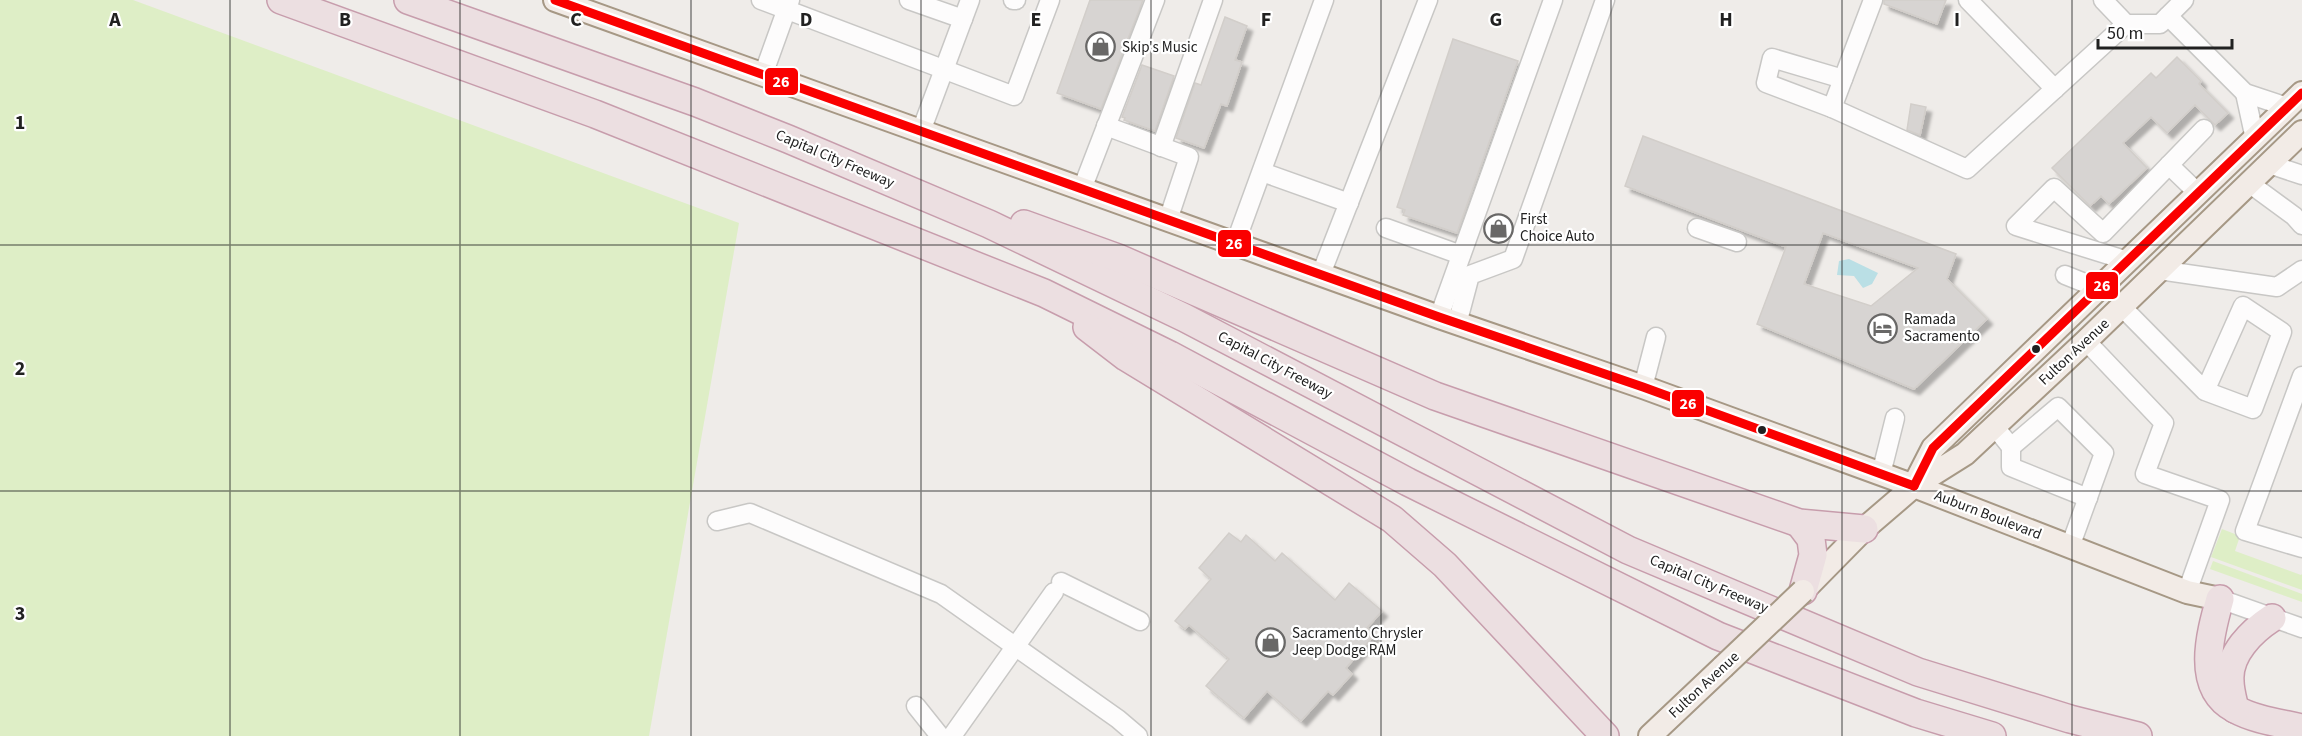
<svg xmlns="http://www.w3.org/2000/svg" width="2302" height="736" font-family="'Source Sans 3',sans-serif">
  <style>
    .grass { fill: #deeec6 }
    .water { fill: #badfe5 }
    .building { fill: #d7d4d2; stroke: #d2ceca; stroke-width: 1.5; fill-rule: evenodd; filter: url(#shadow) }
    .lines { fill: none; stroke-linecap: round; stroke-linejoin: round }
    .minor-casing { stroke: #c8c7c5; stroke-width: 21 }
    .major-casing { stroke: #a69885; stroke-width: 26 }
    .highway-casing { stroke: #c79dac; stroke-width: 30 }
    .minor { stroke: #fdfcfc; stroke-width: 18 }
    .major { stroke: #f2ebe6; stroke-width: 22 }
    .highway { stroke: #ecdfe1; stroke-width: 27 }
    .major-bridge-casing { stroke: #a69885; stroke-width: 26; stroke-linecap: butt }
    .major-bridge { stroke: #f2ebe6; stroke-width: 22 }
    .bus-1-casing { stroke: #fff; stroke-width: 14 }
    .bus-1 { stroke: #fa0000; stroke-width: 9 }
    .grid { fill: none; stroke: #212121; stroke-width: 1.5; stroke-opacity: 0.55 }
    .bus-dot { fill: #212121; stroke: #fff; stroke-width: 2 }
    .labels { text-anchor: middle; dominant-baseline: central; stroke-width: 4.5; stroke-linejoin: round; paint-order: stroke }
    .poi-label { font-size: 15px; fill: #212121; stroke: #fff; text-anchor: start }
    .street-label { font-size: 15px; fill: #212121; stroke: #fff }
    .grid-label { font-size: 20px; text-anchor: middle; font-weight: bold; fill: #212121; stroke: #fff; stroke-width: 4.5; stroke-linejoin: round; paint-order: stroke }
    .line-badge { stroke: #fff; stroke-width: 2 }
    .badge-label { font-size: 16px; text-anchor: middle; font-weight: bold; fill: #fff }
  </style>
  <defs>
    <filter id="shadow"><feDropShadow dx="5.5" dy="5.5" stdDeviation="1.5" flood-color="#0004"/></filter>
  </defs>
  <rect width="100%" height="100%" fill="#efece9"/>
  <g class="grass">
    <polygon points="0,0 133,0 739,223 649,736 0,736"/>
    <polygon points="2222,529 2240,536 2235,551 2301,575 2302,574 2302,590 2211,557"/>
    <polygon points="2213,561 2302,594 2302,602 2210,569"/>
  </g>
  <polygon class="water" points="1849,259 1878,273 1872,284 1863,288 1854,276 1837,275 1839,261"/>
  <g class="building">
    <polygon points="1090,0 1143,0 1101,109 1057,93"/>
    <polygon points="1884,0 1946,0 1937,24 1884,4"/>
    <polygon points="1225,17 1247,26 1235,60 1242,62 1227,106 1221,104 1204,148 1176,138 1195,83 1201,85"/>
    <polygon points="1453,39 1518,61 1457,233 1403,215 1405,210 1397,207"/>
    <polygon points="2177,57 2201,81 2199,84 2228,113 2215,125 2195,105 2167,133 2151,117 2123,143 2147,168 2109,204 2101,196 2090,206 2052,168 2151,73 2156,78"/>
    <polygon points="1142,65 1174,76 1155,131 1124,120 1125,118 1122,117"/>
    <polygon points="1911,104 1926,107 1920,135 1907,130"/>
    <path d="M1643,136L1956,254L1947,279L1987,319L1914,389L1757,324L1786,247L1625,186ZM1823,233L1918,268L1871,306L1804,284Z"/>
    <polygon points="1229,533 1241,542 1246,535 1275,561 1282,553 1335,600 1349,583 1382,611 1367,628 1375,634 1346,668 1352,674 1333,695 1328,691 1301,721 1267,691 1244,718 1206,686 1229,659 1189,625 1185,629 1175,621 1211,579 1199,568"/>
  </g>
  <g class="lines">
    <defs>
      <g id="minor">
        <polyline points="761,0 1014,96 1050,0"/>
        <polyline points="909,0 963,19"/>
        <polyline points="1013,0 1016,0"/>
        <polyline points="1968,0 2055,89"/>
        <polyline points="2103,0 2126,24 2160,24 2184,0"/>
        <polyline points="2168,16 2245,93 2287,107"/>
        <polyline points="763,75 790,0"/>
        <polyline points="1843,79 1772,58 1766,83 1832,108 1967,169 2126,24"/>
        <polyline points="2245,93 2255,139"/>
        <polyline points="1832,108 1873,0"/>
        <polyline points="1106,126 1189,157 1168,220"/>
        <polyline points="921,131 970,0"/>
        <polyline points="1161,147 1213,0"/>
        <polyline points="2269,164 2302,175"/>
        <polyline points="2169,165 2198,193"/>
        <polyline points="1262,172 1349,203"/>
        <polyline points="2249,183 2294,216 2302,225"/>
        <polyline points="1082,189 1155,0"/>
        <polyline points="1386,228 1461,255"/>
        <polyline points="1697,228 1737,242"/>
        <polyline points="1235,244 1324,0"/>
        <polyline points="2128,261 2016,226 2054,188 2103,233 2204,129"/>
        <polyline points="2159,270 2277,287 2302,270"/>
        <polyline points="1321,274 1428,0"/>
        <polyline points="2065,275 2100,289"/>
        <polyline points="2122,307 2205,391 2243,306 2282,332 2253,409 2205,391"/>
        <polyline points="1439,317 1553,0"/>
        <polyline points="1457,324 1470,275 1513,259 1605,0"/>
        <polyline points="2086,341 2164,423 2145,474 2220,500 2187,592"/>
        <polyline points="2302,376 2245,531 2302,548"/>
        <polyline points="1643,387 1656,337"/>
        <polyline points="1995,427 2011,447 2058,407 2104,453 2070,547"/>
        <polyline points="2011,447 2011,467 2088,498"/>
        <polyline points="1881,474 1895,418"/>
        <polyline points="717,521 750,513 941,594 1118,719 1138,736"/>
        <polyline points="1061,582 1140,621"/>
        <polyline points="2220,599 2302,628"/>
        <polyline points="916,706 940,736"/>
        <polyline points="952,736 1054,592"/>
      </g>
      <g id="major">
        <polyline points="555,0 1439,317 1643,387 1914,486 2187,592 2220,599"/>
        <polyline points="1914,485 1933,448 2302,93"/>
        <polyline points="1803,591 1864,529 1914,486 1965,454 2086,341 2302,132"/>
        <polyline points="1650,736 1723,667"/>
      </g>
      <g id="highway">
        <polyline points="281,0 595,114 1044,293 1170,355 1408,482 1718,636 1916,713 1992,736"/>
        <polyline points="408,0 695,102 788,139 989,224 1185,318 1628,550 1918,672 2070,719 2138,736"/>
        <polyline points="1024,224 1118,258 1435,396 1799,523 1864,529"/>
        <polyline points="1087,327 1126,357 1392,519 1445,565 1605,736"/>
        <polyline points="1799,523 1811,539 1813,555 1803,591"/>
        <path d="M2220,599C2210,634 2195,688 2235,709C2255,720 2280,723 2302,728"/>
        <path d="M2235,709C2233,700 2230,690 2230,681C2228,654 2252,631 2272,618"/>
      </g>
    </defs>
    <use href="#minor" class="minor-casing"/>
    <use href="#major" class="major-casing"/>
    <use href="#highway" class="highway-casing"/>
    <use href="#minor" class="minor"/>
    <use href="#major" class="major"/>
    <use href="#highway" class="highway"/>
    <defs>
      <polyline id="major-bridge" points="1723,667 1803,591"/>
    </defs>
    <use href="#major-bridge" class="major-bridge-casing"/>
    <use href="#major-bridge" class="major-bridge"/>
    <defs>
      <g id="bus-1">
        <polyline points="555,0 1439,317 1643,387 1914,486"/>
        <polyline points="1914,486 1933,448 2302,93"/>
      </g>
    </defs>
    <use href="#bus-1" class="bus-1-casing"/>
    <use href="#bus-1" class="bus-1"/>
  </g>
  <path class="grid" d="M230,0V736M460,0V736M691,0V736M921,0V736M1151,0V736M1381,0V736M1611,0V736M1842,0V736M2072,0V736M0,245H2302M0,491H2302"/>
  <defs>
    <symbol id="shop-ring" viewBox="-11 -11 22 22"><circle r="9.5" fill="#fff" stroke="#696867" stroke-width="1.5"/><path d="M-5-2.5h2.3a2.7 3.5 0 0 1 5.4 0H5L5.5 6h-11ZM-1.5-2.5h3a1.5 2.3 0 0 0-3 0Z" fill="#696867"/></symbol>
    <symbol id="hotel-ring" viewBox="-11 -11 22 22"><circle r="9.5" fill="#fff" stroke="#696867" stroke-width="1.5"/><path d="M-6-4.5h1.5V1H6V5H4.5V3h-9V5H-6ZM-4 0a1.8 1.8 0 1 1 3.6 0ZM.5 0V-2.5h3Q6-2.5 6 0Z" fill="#696867"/></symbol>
  </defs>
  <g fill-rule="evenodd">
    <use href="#shop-ring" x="1084" y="30" width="33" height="33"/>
    <use href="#shop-ring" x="1482" y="212" width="33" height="33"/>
    <use href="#hotel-ring" x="1866" y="312" width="33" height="33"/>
    <use href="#shop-ring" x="1254" y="626" width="33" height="33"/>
  </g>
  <g class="bus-dot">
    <circle cx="2036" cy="349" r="5"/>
    <circle cx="1762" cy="430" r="5"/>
  </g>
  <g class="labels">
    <g class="poi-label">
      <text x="1122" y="47">Skip's Music</text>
      <text x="1520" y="219">First<tspan x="1520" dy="17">Choice Auto</tspan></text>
      <text x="1904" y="319">Ramada<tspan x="1904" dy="17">Sacramento</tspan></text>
      <text x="1292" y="633">Sacramento Chrysler<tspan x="1292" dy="17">Jeep Dodge RAM</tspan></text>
    </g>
    <g class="street-label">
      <text transform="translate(835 159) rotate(23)">Capital City Freeway</text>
      <text transform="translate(2074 352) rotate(-43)">Fulton Avenue</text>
      <text transform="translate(1275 365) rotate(28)">Capital City Freeway</text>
      <text transform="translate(1988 515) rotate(21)">Auburn Boulevard</text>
      <text transform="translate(1709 584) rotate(23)">Capital City Freeway</text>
      <text transform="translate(1704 685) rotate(-43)">Fulton Avenue</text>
    </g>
  </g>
  <g class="grid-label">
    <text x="115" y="26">A</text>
    <text x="345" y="26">B</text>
    <text x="576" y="26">C</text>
    <text x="806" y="26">D</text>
    <text x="1036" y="26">E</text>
    <text x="1266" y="26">F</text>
    <text x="1496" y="26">G</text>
    <text x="1726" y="26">H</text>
    <text x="1957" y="26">I</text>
    <text x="20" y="129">1</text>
    <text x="20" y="375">2</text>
    <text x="20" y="620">3</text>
  </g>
  <g class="line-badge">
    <rect x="764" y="67" width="35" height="29" rx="6" fill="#fa0000"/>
    <rect x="1217" y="229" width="35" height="29" rx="6" fill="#fa0000"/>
    <rect x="2085" y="271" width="34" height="29" rx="6" fill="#fa0000"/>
    <rect x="1671" y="389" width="34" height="29" rx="6" fill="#fa0000"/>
  </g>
  <g class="badge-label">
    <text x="781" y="87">26</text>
    <text x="1234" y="249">26</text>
    <text x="2102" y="291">26</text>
    <text x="1688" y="409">26</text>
  </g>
  <path d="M2098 39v9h134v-9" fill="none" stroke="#212121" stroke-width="3"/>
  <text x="2107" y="39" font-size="18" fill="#212121" stroke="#ffffff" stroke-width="4.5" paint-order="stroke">50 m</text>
</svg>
